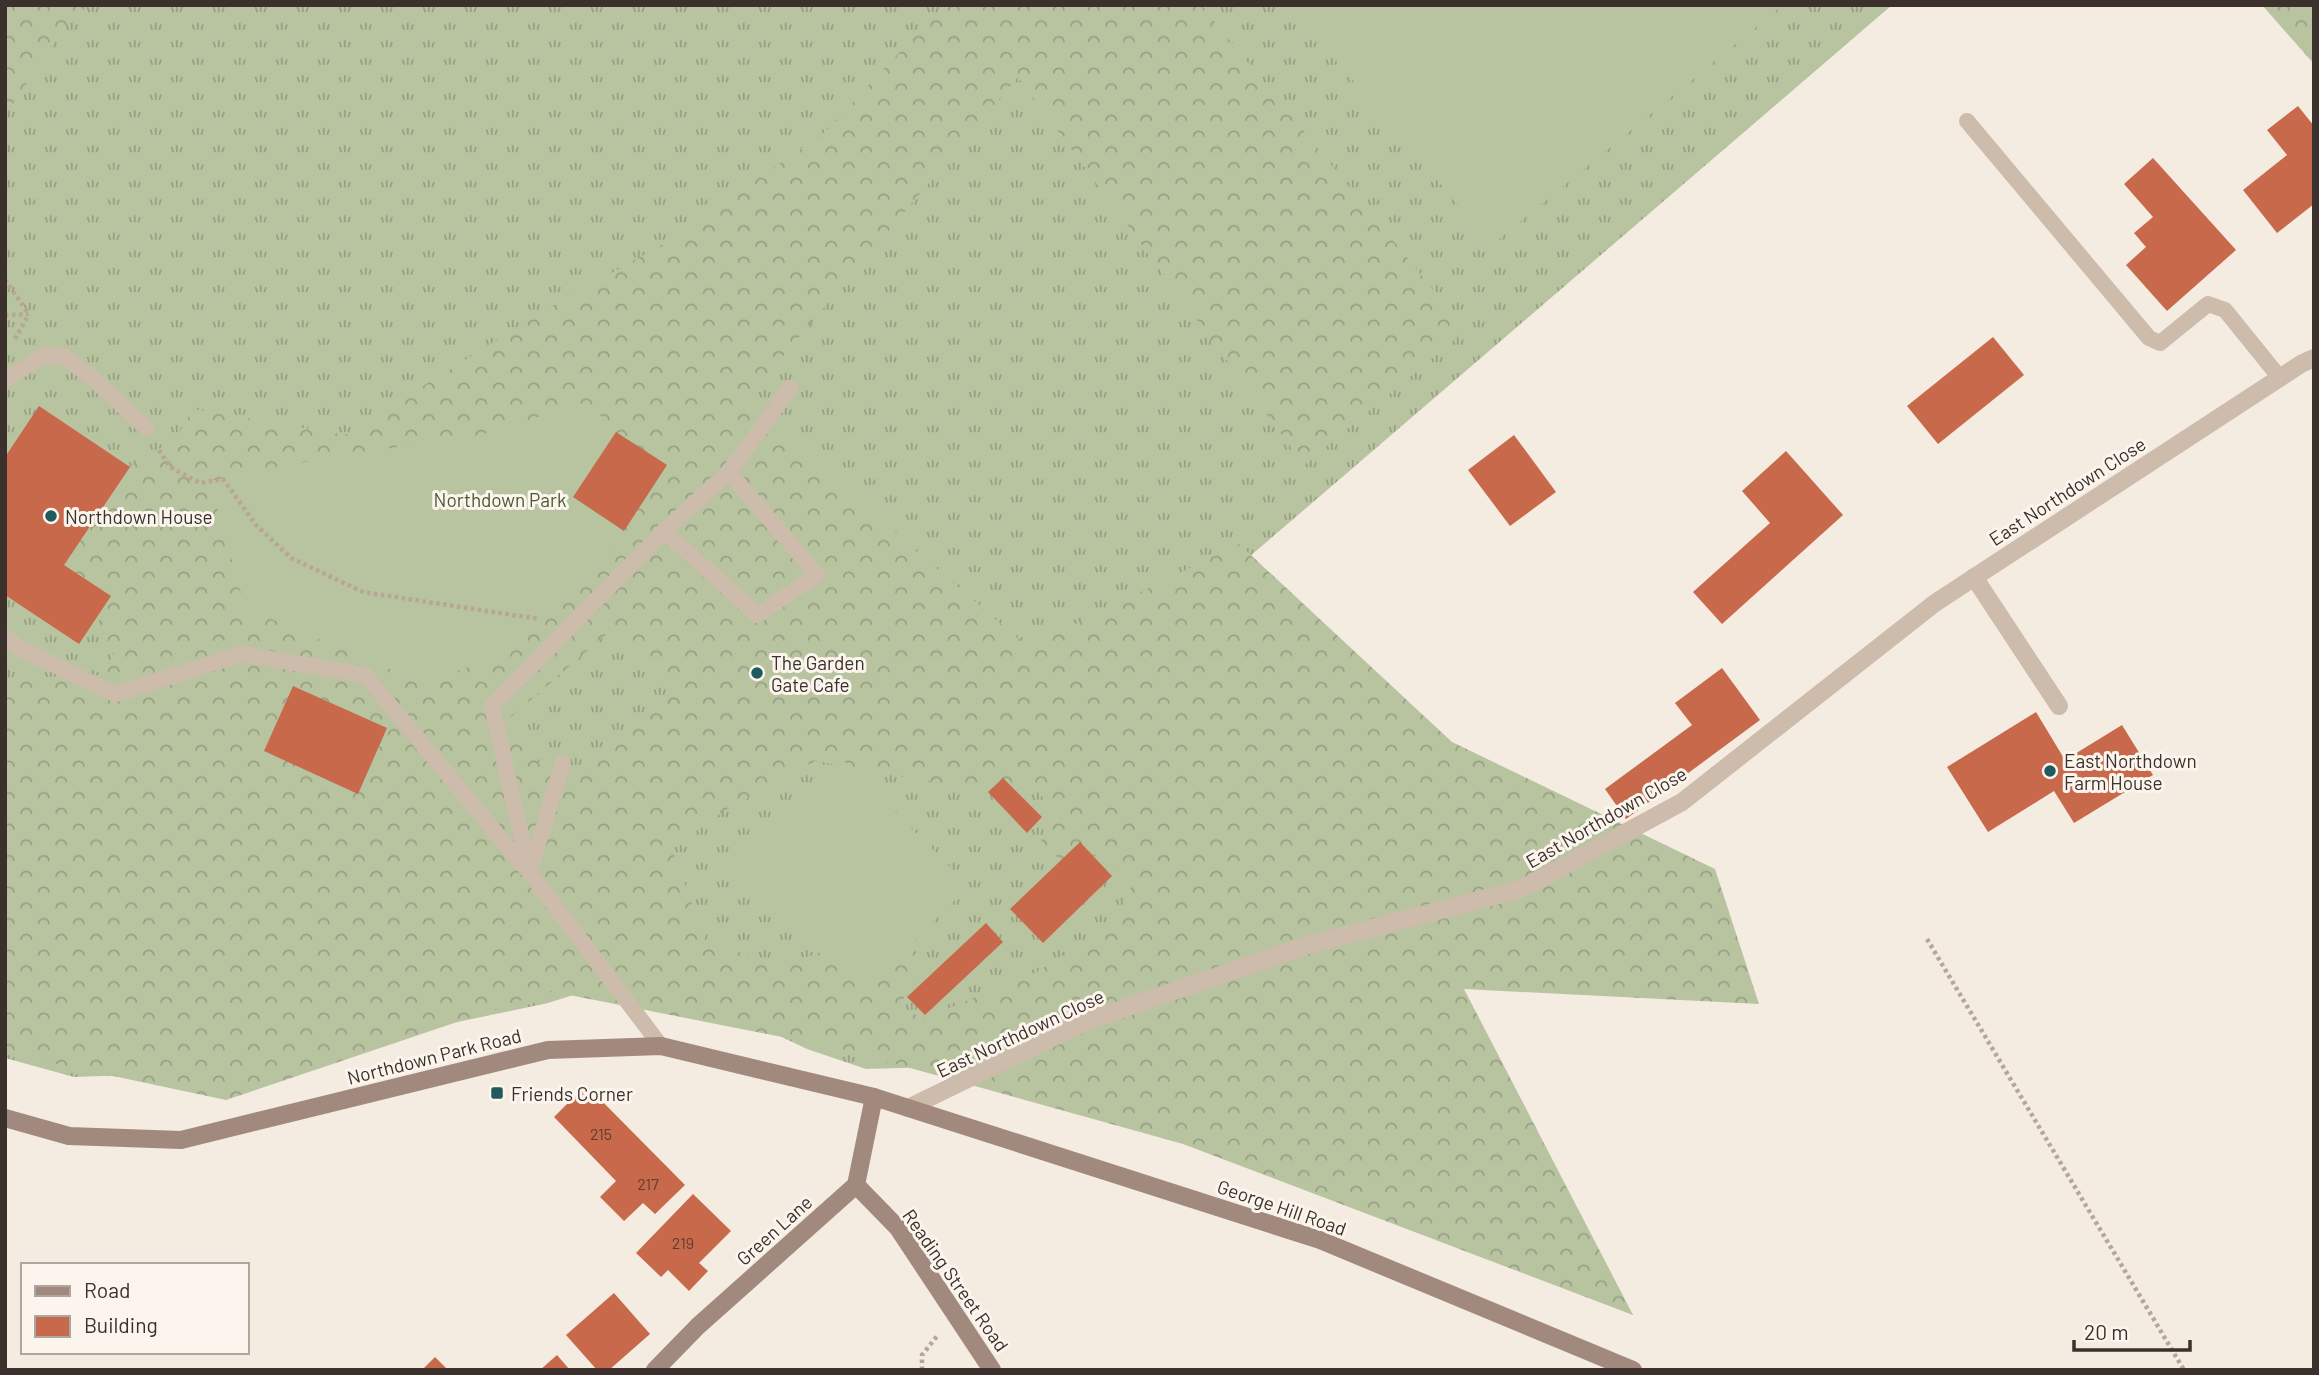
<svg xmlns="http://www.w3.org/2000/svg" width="2319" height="1375" font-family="Barlow,sans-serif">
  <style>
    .grass { fill: url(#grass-tufts) }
    .forest { fill: url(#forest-crowns); fill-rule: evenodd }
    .garden { fill: #b8c4a0 }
    .building { fill: #c8694b }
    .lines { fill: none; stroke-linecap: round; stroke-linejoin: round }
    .path { stroke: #b9a596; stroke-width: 4.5; stroke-dasharray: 3.5 3.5; stroke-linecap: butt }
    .lane { stroke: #cdbbac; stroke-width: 16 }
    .street { stroke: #cdbbac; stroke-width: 18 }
    .secondary { stroke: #a18a7d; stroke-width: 18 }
    .poi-dot { fill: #1f5a5e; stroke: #fbf5ee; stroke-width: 2.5 }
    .labels { text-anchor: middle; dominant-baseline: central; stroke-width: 6; stroke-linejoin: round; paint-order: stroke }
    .number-label { font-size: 16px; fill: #5e3e33 }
    .street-label { font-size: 19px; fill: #3b302b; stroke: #fbf5ee }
    .park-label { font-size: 19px; fill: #4a5a2e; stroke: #fbf5ee }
    .poi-label { font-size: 19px; fill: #3b302b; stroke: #fbf5ee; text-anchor: start }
  </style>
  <defs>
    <pattern id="grass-tufts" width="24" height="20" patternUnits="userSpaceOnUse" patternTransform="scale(1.75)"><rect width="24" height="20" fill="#b8c4a0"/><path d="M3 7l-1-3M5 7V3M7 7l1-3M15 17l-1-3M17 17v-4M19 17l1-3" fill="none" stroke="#97a083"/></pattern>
    <pattern id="forest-crowns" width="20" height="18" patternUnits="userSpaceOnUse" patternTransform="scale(1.75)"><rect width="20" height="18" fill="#b8c4a0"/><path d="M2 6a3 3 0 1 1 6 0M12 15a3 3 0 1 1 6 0" fill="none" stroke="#97a083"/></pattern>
  </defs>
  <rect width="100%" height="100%" fill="#f4ebe1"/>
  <polygon class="grass" points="5,5 1892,5 1036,740 1225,958 932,1067 866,1069 807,1049 646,972 548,1003 220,1072 74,1077 5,1058"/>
  <g class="forest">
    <polygon points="5,5 90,5 70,18 5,116"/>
    <path d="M944,5H1201L1466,330L1304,465L1018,77L748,398L908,544L1028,647L1239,544L1452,742L1715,869L1759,1004L1464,989L1633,1315L1183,1144L838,1048L549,991L226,1100L5,1053V675L10,678L101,675L117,648L93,633L111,596L64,565L130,467L176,438L193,409L345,435L540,313L663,244L825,132ZM587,402L616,432L624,531L211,481L331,457L481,435ZM618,624L676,689L562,789L504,723ZM293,686L387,728L358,793L264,751ZM815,761L966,788L1033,787L1054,809L1041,841L1066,866L1101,854L1133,884L1113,923L1037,972L922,1019L899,1005L929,961L885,930L783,965L706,943L672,849L725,810Z"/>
    <polygon points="2262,5 2314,5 2314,64"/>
  </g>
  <g class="garden">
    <polygon points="1289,5 1783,5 1492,245"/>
    <polygon points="587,402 616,432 573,497 624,531 497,657 423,683 245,608 210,481 331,457 481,435"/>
    <polygon points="843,760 969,886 867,988 729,860"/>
  </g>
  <g class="building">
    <polygon points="2298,106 2314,126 2314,204 2277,233 2243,190 2287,155 2267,130"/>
    <polygon points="2153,158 2236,250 2167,311 2126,265 2146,247 2134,233 2153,217 2124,184"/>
    <polygon points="1993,337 2024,375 1938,444 1907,406"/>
    <polygon points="39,406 130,467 64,565 111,596 79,644 5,595 5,457"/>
    <polygon points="616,432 667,465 624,531 573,497"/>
    <polygon points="1514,435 1556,492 1510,526 1468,470"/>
    <polygon points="1786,451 1843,515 1722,624 1693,592 1770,523 1742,491"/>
    <polygon points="1722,668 1760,720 1626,819 1605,789 1692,725 1675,703"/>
    <polygon points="293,686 387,728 358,794 264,751"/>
    <polygon points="2036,712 2065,760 2122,725 2153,775 2074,823 2054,791 1988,832 1947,767"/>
    <polygon points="1003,778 1042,817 1027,833 988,792"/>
    <polygon points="1080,842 1112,876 1043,943 1010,909"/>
    <polygon points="986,923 1003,942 925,1015 907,997"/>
    <polygon points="586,1085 685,1185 655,1214 643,1203 624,1221 600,1197 616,1181 554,1117"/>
    <polygon points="693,1194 731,1231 699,1263 708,1271 689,1291 668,1270 661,1277 636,1253"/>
    <polygon points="614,1293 650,1334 609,1370 597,1370 566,1335"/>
    <polygon points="557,1355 570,1370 540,1370"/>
    <polygon points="435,1357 448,1370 422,1370"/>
  </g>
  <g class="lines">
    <g class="path">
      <polyline points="5,280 29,314"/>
      <polyline points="5,315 28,314"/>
      <polyline points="15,339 29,314"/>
      <polyline points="159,450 170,467 200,483 223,479 256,525 291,558 363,592 539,619"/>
      <polyline points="1927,939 2184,1370"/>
      <polyline points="922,1370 922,1355 937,1336"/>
    </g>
    <g class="lane">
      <polyline points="1967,121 2149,338 2160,343 2208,304 2225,310 2280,378"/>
      <polyline points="5,380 44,355 65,357 97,382 146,428"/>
      <polyline points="664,531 758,615 817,575 729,472"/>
      <polyline points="5,637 19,648 115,694 242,654 365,675 526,869"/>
      <polyline points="530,870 563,763"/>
      <polyline points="661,1046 529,872 492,706 664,531 729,472 790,388"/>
    </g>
    <g class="street">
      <polyline points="1974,577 2059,706"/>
      <polyline points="908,1108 1087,1021 1308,945 1521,889 1682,802 1935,603 2301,364 2314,358"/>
    </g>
    <g class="secondary">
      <polyline points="5,1118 69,1136 181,1140 548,1050 661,1046 874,1097 1320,1240 1633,1370"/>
      <polyline points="856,1185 898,1228 992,1370"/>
      <polyline points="655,1370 698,1326 856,1185 874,1097"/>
    </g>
  </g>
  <g class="poi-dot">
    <circle cx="51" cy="516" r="7"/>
    <circle cx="757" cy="673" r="7"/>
    <circle cx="2050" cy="771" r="7"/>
    <rect x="490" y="1086" width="14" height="14" rx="3.5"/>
  </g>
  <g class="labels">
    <g class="number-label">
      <text x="601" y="1133">215</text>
      <text x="648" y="1183">217</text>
      <text x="683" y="1242">219</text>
    </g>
    <g class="street-label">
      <text transform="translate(2067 491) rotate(-33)">East Northdown Close</text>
      <text transform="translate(1606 817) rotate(-30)">East Northdown Close</text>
      <text transform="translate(1020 1033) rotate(-25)">East Northdown Close</text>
      <text transform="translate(434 1056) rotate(-14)">Northdown Park Road</text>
      <text transform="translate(1282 1207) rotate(19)">George Hill Road</text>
      <text transform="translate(774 1230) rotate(-42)">Green Lane</text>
      <text transform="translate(956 1280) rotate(55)">Reading Street Road</text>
    </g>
    <g class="park-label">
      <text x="500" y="499">Northdown Park</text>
    </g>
    <g class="poi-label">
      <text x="65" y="516">Northdown House</text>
      <text x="771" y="662">The Garden<tspan x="771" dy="22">Gate Cafe</tspan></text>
      <text x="2064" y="760">East Northdown<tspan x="2064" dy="22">Farm House</tspan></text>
      <text x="511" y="1093">Friends Corner</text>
    </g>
  </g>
  <rect width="2319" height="1375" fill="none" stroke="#3b302b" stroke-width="14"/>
  <rect x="21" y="1263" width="228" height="91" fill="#fbf5ee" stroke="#aea6a0" stroke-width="2"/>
  <rect x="35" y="1286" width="35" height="10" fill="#a18a7d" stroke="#aea6a0" stroke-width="2"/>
  <text x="84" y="1298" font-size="21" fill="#3b302b">Road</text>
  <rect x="35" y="1316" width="35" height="21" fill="#c8694b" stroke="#aea6a0" stroke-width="2"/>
  <text x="84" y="1333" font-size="21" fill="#3b302b">Building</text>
  <path d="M2074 1340v10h116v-10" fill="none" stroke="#3b302b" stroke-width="3.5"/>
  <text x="2084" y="1340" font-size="21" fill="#3b302b" stroke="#fbf5ee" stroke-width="5" paint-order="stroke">20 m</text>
</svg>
